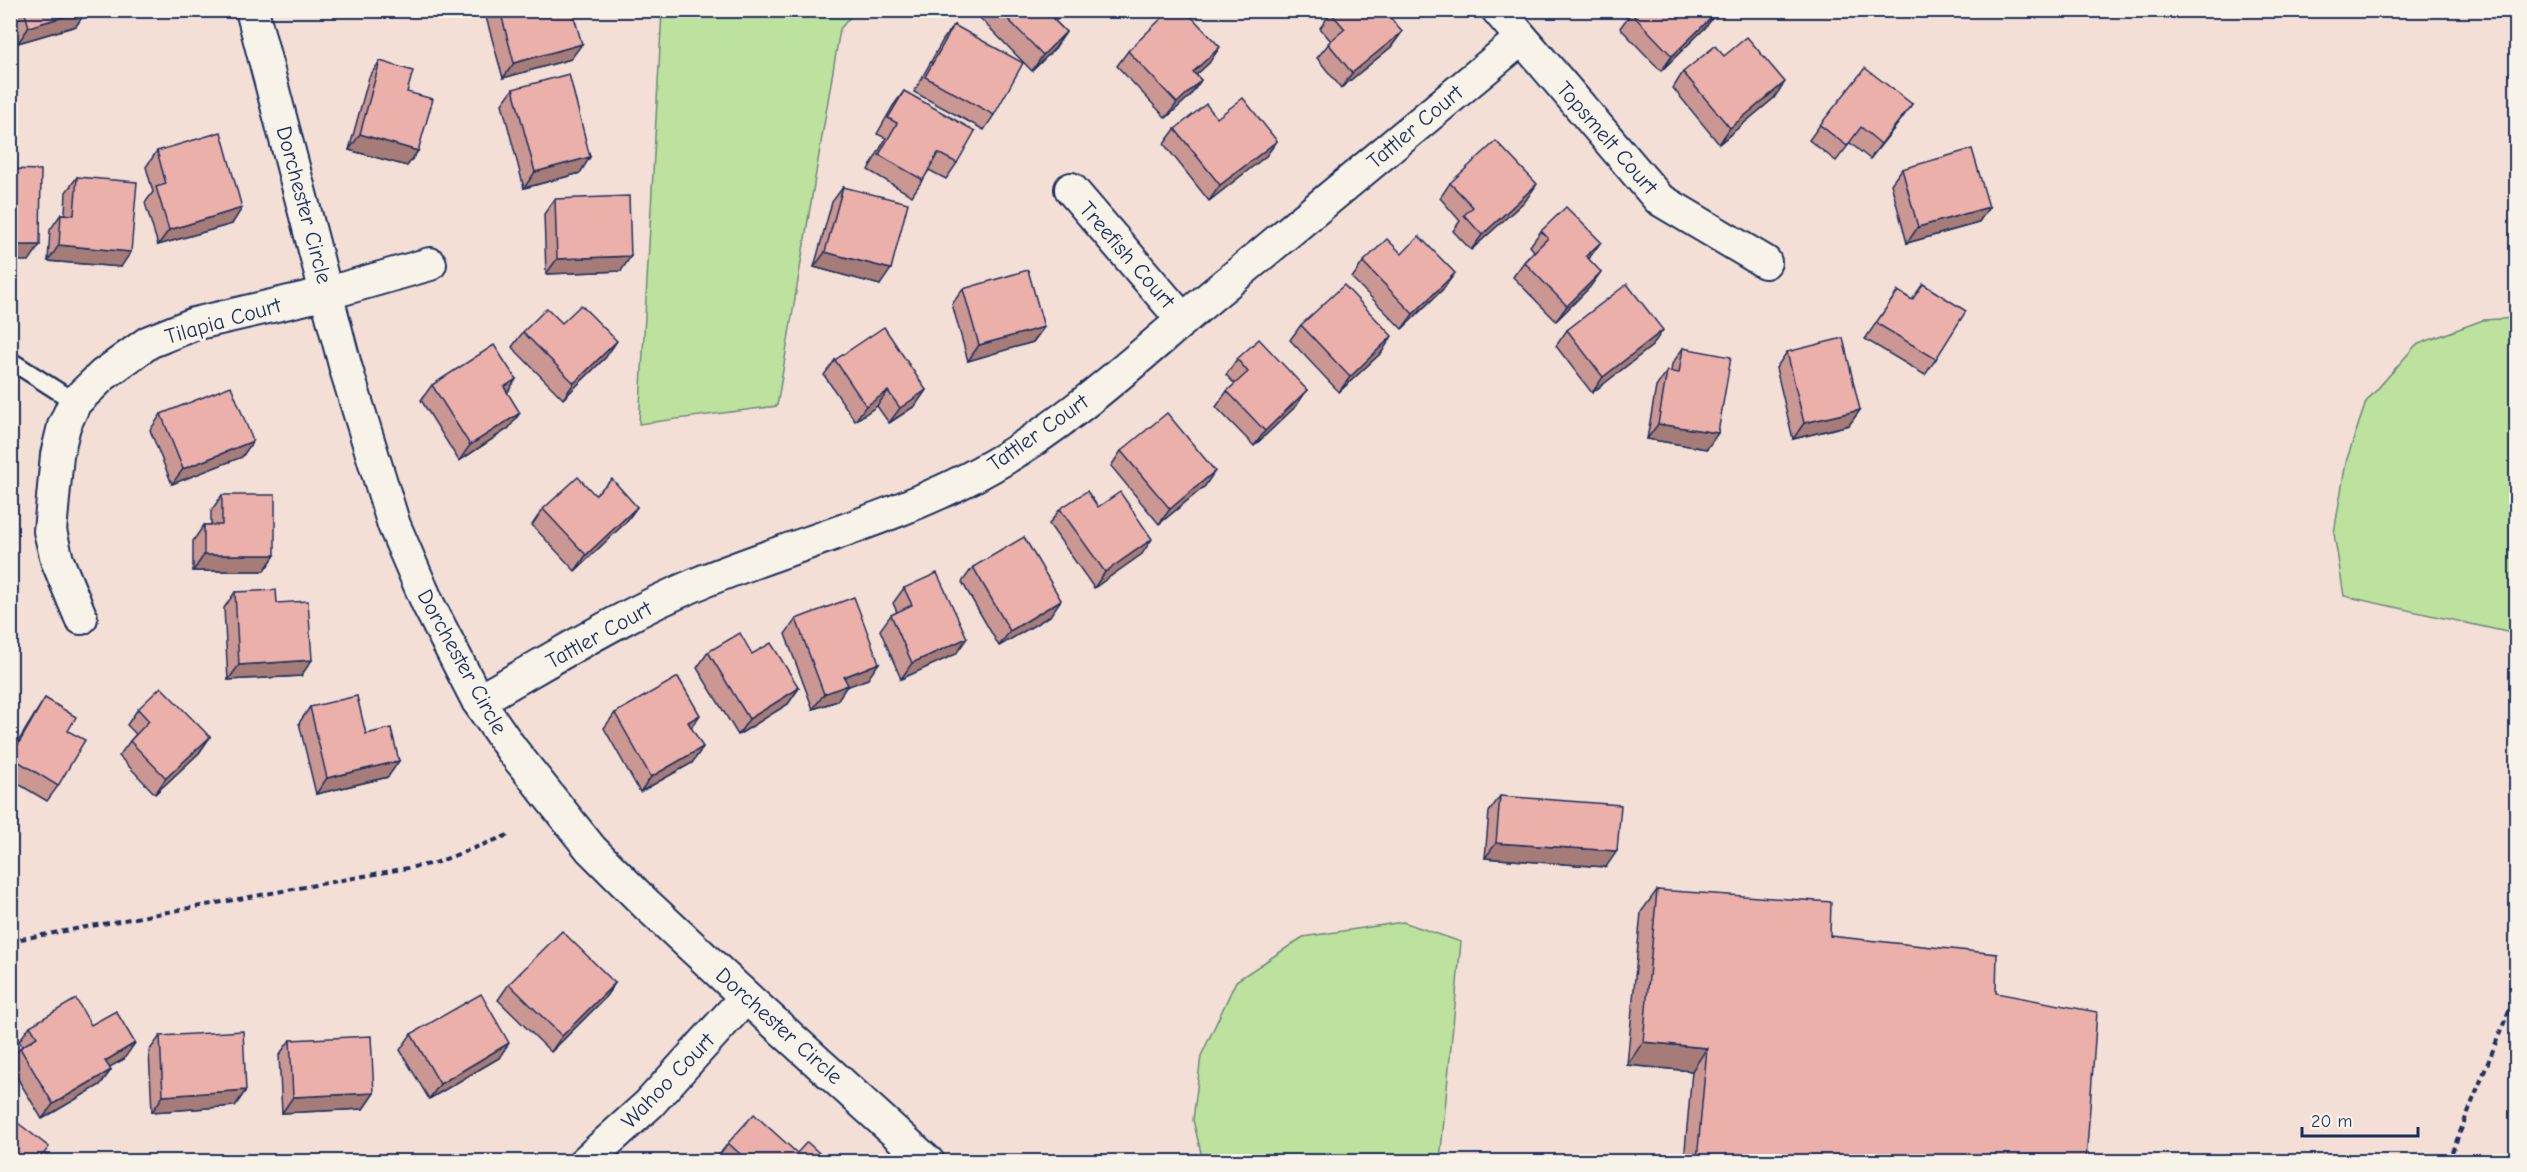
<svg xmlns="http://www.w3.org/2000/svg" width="2527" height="1172" font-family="'Comic Neue',sans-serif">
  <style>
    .green { fill: #bce29d; stroke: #6c887e; stroke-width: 1.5 }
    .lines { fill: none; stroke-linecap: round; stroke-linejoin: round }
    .lane-casing { stroke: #1b2f5e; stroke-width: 21 }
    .street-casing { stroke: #1b2f5e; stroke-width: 36 }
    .path { stroke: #1b2f5e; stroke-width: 4; stroke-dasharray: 6 4.5; stroke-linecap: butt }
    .lane { stroke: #f7f3e8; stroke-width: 16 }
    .street { stroke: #f7f3e8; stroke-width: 32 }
    .wall { fill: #cb9793; stroke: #1b2f5e; stroke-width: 1.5 }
    .shaded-wall { fill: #a57b78; stroke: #1b2f5e; stroke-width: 1.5 }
    .building { fill: #ecb0ab; stroke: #1b2f5e; stroke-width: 1.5 }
    .labels { text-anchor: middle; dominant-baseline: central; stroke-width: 6; stroke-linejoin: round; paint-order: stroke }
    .street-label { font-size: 22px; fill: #1b2f5e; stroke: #f7f3e8 }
  </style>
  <rect width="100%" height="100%" fill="#f4dfd6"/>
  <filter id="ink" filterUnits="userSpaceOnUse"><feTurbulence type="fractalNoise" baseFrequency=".0167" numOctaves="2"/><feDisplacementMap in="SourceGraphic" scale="12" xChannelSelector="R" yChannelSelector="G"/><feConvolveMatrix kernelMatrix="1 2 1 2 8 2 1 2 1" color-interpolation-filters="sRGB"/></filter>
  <g filter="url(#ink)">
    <g class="green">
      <polygon points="662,11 855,11 840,29 777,406 639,424"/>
      <polygon points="2516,318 2516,634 2344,596 2334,533 2346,462 2366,402 2416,345 2483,320"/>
      <polygon points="1403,922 1461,942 1440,1161 1203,1161 1193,1120 1201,1056 1236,981 1303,937"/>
    </g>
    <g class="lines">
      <defs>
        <polyline id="lane" points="11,361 75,402"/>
        <g id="street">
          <polyline points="252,10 346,369 394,525 428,604 478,701 512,750 591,849 645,903 746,997 928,1162"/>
          <polyline points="1498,10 1659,199 1765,262"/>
          <polyline points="1071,189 1183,320"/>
          <polyline points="81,618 57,560 50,531 57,455 64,426 75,402 103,375 149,342 194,324 328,293 430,264"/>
          <path d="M478,701C551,660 622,615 699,583C796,543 898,519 990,467C1068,423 1135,360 1203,303C1309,215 1415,127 1521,39"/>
          <polyline points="585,1162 649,1104 746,997"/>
        </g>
      </defs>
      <use href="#lane" class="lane-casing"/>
      <use href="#street" class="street-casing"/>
      <g class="path">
        <polyline points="10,941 435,863 511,834"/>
        <polyline points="2448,1162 2516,993"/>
      </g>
      <use href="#lane" class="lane"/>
      <use href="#street" class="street"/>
    </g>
    <g class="wall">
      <polygon points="10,10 87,10 76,26 18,43 10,18"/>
      <polygon points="110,10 135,10 112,17"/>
      <polygon points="484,10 572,10 571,59 503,78"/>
      <polygon points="984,10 1065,10 1055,21 1066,32 1055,48 1032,71 979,17"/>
      <polygon points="1331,13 1402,32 1391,47 1341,88 1317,58 1331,41 1320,28"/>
      <polygon points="1631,13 1706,27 1661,71 1620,28"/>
      <polygon points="954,25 994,115 984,130 914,92 943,40"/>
      <polygon points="1128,51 1209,63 1196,75 1201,80 1190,96 1166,118 1117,66"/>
      <polygon points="1724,56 1774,98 1719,144 1673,88 1683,72"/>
      <polygon points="380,61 407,92 418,151 407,166 349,150 369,77"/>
      <polygon points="513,89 580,173 524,188 502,104"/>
      <polygon points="904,91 957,163 946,179 929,170 912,196 868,170 886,138 877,134 893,106"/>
      <polygon points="1912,104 1870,159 1850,143 1836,161 1809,140 1820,125"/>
      <polygon points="1217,118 1277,141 1266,156 1209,201 1164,144 1175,129"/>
      <polygon points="157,151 232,224 158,245 145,203 153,192 146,167"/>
      <polygon points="1902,169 1989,207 1978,223 1907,243 1891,184"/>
      <polygon points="77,177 121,267 48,261 50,230 61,214 65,214 66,192"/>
      <polygon points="1450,183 1526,200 1471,250 1453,231 1460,221 1440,198"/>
      <polygon points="843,187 880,285 814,267 832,202"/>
      <polygon points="555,199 621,271 546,274 544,214"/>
      <polygon points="1541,231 1590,257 1589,259 1590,287 1556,321 1513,277 1524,262 1534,251 1530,246"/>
      <polygon points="1402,254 1444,288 1402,329 1352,278 1363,262"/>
      <polygon points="1923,284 1936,359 1925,375 1865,339 1898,291 1912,300"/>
      <polygon points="963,289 1044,327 1033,342 968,361 952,304"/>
      <polygon points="562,323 606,357 563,399 512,347 523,332"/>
      <polygon points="1301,325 1382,352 1339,392 1290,340"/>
      <polygon points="1567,330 1652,346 1592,393 1556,346"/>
      <polygon points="1683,348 1707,449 1647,439 1656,387 1667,371 1671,372 1672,364"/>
      <polygon points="1787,352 1860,410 1849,425 1793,439 1776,368"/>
      <polygon points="1237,359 1307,390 1296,406 1254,446 1216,407 1227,391 1235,384 1226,375"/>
      <polygon points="835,360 926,390 915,406 889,423 877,406 855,421 824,375"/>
      <polygon points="516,379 507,392 509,428 459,461 421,400 432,385"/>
      <polygon points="161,414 253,441 242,457 172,484 150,430"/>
      <polygon points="1121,451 1205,486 1159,524 1111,466"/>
      <polygon points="222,495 275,555 264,571 193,571 193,541 204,525 211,525 211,511"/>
      <polygon points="595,495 637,507 626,522 575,571 532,525 543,509"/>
      <polygon points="1098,507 1142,554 1094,588 1049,524 1060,509"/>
      <polygon points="973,567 1050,616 999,646 962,582"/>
      <polygon points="904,588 956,654 901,679 880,630 891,615 897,612 893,603"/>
      <polygon points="235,592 277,603 301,676 228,680 224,608"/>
      <polygon points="796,619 868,679 846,687 837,701 813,709 785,634"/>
      <polygon points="708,652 752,654 799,688 788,704 738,735 697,668"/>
      <polygon points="45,698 68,731 58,786 47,801 10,779 10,755 35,714"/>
      <polygon points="310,707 388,777 316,794 299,723"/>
      <polygon points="138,709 210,737 199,753 155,794 119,756 130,741 136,734 127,725"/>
      <polygon points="615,713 703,747 692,763 640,792 604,728"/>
      <polygon points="1500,796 1606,867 1485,858 1489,812"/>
      <polygon points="1657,890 1830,936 1996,993 2086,1161 1684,1161 1692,1071 1627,1065 1641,912"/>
      <polygon points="615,983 604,999 551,1052 498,1000 509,984"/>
      <polygon points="91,1025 124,1059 109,1067 111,1070 100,1085 42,1119 10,1066 10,1061 20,1048 22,1046 19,1041 30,1026"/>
      <polygon points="411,1034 499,1058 429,1099 400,1050"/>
      <polygon points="160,1036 246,1090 235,1106 152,1112 149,1051"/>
      <polygon points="290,1040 374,1093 363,1109 282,1113 279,1055"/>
      <polygon points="728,1143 828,1161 720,1161 717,1158"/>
    </g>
    <g class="shaded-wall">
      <polygon points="87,10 76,26 18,43 29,27"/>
      <polygon points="117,10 135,10 112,17"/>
      <polygon points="1061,10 1065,10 1061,15 1042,34 1053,19"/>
      <polygon points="1717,12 1706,27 1661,71 1672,56"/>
      <polygon points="1066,32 1055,48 1032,71 1043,55"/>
      <polygon points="1402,32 1391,47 1341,88 1352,73"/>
      <polygon points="582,44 571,59 503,78 514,63"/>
      <polygon points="1220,47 1209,63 1182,88 1193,72"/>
      <polygon points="1201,80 1190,96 1166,118 1177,103"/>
      <polygon points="1785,82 1774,98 1719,144 1730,128"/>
      <polygon points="1912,104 1901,120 1870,159 1881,144"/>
      <polygon points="360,134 418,151 407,166 349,150"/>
      <polygon points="1277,141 1266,156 1209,201 1220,185"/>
      <polygon points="590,157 580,173 524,188 535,172"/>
      <polygon points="1537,184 1526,200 1471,250 1482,235"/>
      <polygon points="1989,207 1978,223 1907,243 1918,227"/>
      <polygon points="242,208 232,224 158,245 169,230"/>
      <polygon points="1601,242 1590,257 1575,272 1586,256"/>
      <polygon points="10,245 40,245 29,261 10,261"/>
      <polygon points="59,245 131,252 121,267 48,261"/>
      <polygon points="825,252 891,269 880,285 814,267"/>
      <polygon points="631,256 621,271 546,274 557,259"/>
      <polygon points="1601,272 1590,287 1556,321 1567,306"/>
      <polygon points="1455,273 1444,288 1402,329 1413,314"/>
      <polygon points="1044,327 1033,342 968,361 979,345"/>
      <polygon points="1663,330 1652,346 1592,393 1603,377"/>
      <polygon points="1392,336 1382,352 1339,392 1350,377"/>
      <polygon points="617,341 606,357 563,399 574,383"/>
      <polygon points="516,379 506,395 504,387"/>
      <polygon points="926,390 915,406 889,423 900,408"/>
      <polygon points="1307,390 1296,406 1254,446 1265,431"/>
      <polygon points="888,391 877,406 855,421 866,406"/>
      <polygon points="1860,410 1849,425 1793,439 1804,423"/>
      <polygon points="520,413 509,428 459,461 470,445"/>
      <polygon points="1658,424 1718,433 1707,449 1647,439"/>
      <polygon points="253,441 242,457 172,484 183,469"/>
      <polygon points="1215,471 1205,486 1159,524 1170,509"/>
      <polygon points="637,507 626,522 575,571 586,555"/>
      <polygon points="1152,539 1142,554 1094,588 1105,572"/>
      <polygon points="204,555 275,555 264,571 193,571"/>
      <polygon points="1061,600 1050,616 999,646 1010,631"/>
      <polygon points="967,638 956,654 901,679 912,663"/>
      <polygon points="312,660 301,676 228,680 239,665"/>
      <polygon points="879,663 868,679 846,687 837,701 813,709 824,694 844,677"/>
      <polygon points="799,688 788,704 738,735 749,719"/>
      <polygon points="700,715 689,731 688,722"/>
      <polygon points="210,737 199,753 155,794 166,778"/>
      <polygon points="703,747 692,763 640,792 651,777"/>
      <polygon points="399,761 388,777 316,794 327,778"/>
      <polygon points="1496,843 1617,851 1606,867 1485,858"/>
      <polygon points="615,983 604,999 551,1052 562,1036"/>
      <polygon points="1643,1042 1707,1048 1692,1071 1627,1065"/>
      <polygon points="135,1043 124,1059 94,1076 105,1061"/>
      <polygon points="509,1043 499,1058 429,1099 440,1084"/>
      <polygon points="111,1070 100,1085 42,1119 53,1104"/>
      <polygon points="246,1090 235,1106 152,1112 163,1096"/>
      <polygon points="374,1093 363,1109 282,1113 293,1097"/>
    </g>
    <g class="building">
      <polygon points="24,10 86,10 29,27"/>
      <polygon points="500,10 572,10 582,44 514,63"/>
      <polygon points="999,10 1061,10 1053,19 1066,32 1043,55"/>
      <polygon points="1170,10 1185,10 1220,47 1193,72 1201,80 1177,103 1128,51"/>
      <polygon points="1334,10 1384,10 1402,32 1352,73 1328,43 1345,29 1331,13"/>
      <polygon points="1633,10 1716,10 1717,12 1672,56 1631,13"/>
      <polygon points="954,25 1023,63 994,115 925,77"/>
      <polygon points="1747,37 1785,82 1730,128 1683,72 1715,46 1724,56"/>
      <polygon points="380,61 413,71 407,92 433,99 418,151 360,134"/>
      <polygon points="1865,68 1912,104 1881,144 1861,127 1847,146 1820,125"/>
      <polygon points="569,74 590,157 535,172 513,89"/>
      <polygon points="904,91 975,131 957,163 938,153 923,180 879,155 897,123 888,118"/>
      <polygon points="1243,98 1277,141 1220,185 1175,129 1206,104 1217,118"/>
      <polygon points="221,132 242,208 169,230 156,187 166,184 157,151"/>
      <polygon points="1496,141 1537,184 1482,235 1464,215 1473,207 1450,183"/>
      <polygon points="1972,149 1989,207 1918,227 1902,169"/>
      <polygon points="10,169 41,170 40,245 10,245"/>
      <polygon points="77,177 137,182 131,252 59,245 61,214 74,215"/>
      <polygon points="843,187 908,203 891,269 825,252"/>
      <polygon points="629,196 631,256 557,259 555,199"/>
      <polygon points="1566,207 1601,242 1586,256 1601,272 1567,306 1524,262 1548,238 1541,231"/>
      <polygon points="1419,236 1455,273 1413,314 1363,262 1387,239 1402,254"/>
      <polygon points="1028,270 1044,327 979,345 963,289"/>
      <polygon points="1627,284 1663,330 1603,377 1567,330"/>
      <polygon points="1923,284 1966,311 1936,359 1876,323 1898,291 1912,300"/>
      <polygon points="1344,285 1392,336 1350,377 1301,325"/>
      <polygon points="581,305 617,341 574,383 523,332 547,308 562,323"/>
      <polygon points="884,327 926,390 900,408 888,391 866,406 835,360"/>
      <polygon points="1843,338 1860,410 1804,423 1787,352"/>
      <polygon points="1259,339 1307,390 1265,431 1227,391 1248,372 1237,359"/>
      <polygon points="494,345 516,379 504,387 520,413 470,445 432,385"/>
      <polygon points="1683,348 1731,357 1718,433 1658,424 1667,371 1679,373"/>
      <polygon points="231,386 253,441 183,469 161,414"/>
      <polygon points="1167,413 1215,471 1170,509 1121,451"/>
      <polygon points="578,477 595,495 612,479 637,507 586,555 543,509"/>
      <polygon points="1087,491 1098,507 1120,492 1152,539 1105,572 1060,509"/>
      <polygon points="222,495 275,495 275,555 204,555 204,525 222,525"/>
      <polygon points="1024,537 1061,600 1010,631 973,567"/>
      <polygon points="937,573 967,638 912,663 891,615 912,605 904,588"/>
      <polygon points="276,590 277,603 308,601 312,660 239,665 235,592"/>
      <polygon points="854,597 879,663 844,677 848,685 824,694 796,619"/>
      <polygon points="740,633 752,654 771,643 799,688 749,719 708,652"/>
      <polygon points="678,677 700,715 688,722 703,747 651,777 615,713"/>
      <polygon points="161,687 210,737 166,778 130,741 149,721 138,709"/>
      <polygon points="357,696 366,734 391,728 399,761 327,778 310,707"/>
      <polygon points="45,698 76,717 68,731 85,740 58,786 11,757"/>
      <polygon points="1500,796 1621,805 1617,851 1496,843"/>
      <polygon points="1657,890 1831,902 1830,936 1997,954 1996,993 2097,1012 2086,1161 1697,1161 1707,1048 1643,1042"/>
      <polygon points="562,931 615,983 562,1036 509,984"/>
      <polygon points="481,994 509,1043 440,1084 411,1034"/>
      <polygon points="76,999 91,1025 116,1011 135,1043 105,1061 111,1070 53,1104 20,1048 37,1037 30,1026"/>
      <polygon points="243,1031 246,1090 163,1096 160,1036"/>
      <polygon points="371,1036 374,1093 293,1097 290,1040"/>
      <polygon points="754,1114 797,1153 807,1142 828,1161 748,1161 728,1143"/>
      <polygon points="10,1117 49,1147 38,1161 10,1161"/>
    </g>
  </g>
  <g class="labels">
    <g class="street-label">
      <text transform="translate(1415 127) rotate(-40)">Tattler Court</text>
      <text transform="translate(1607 138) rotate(49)">Topsmelt Court</text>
      <text transform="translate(304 205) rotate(75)">Dorchester Circle</text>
      <text transform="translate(1127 255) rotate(49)">Treefish Court</text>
      <text transform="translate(223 321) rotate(-16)">Tilapia Court</text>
      <text transform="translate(1038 433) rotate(-35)">Tattler Court</text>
      <text transform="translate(599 635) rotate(-29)">Tattler Court</text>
      <text transform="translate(462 662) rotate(61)">Dorchester Circle</text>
      <text transform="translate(779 1026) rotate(42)">Dorchester Circle</text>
      <text transform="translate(668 1081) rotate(-46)">Wahoo Court</text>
    </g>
  </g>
  <rect width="2527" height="1172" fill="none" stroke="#f7f3e8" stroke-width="36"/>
  <rect x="18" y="18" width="2491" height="1136" fill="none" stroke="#1b2f5e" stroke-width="2" filter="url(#ink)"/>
  <path d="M2302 1127v9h116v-9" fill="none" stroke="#1b2f5e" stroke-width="3"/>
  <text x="2311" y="1127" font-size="18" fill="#1b2f5e" stroke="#f7f3e8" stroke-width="4.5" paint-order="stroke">20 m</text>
</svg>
